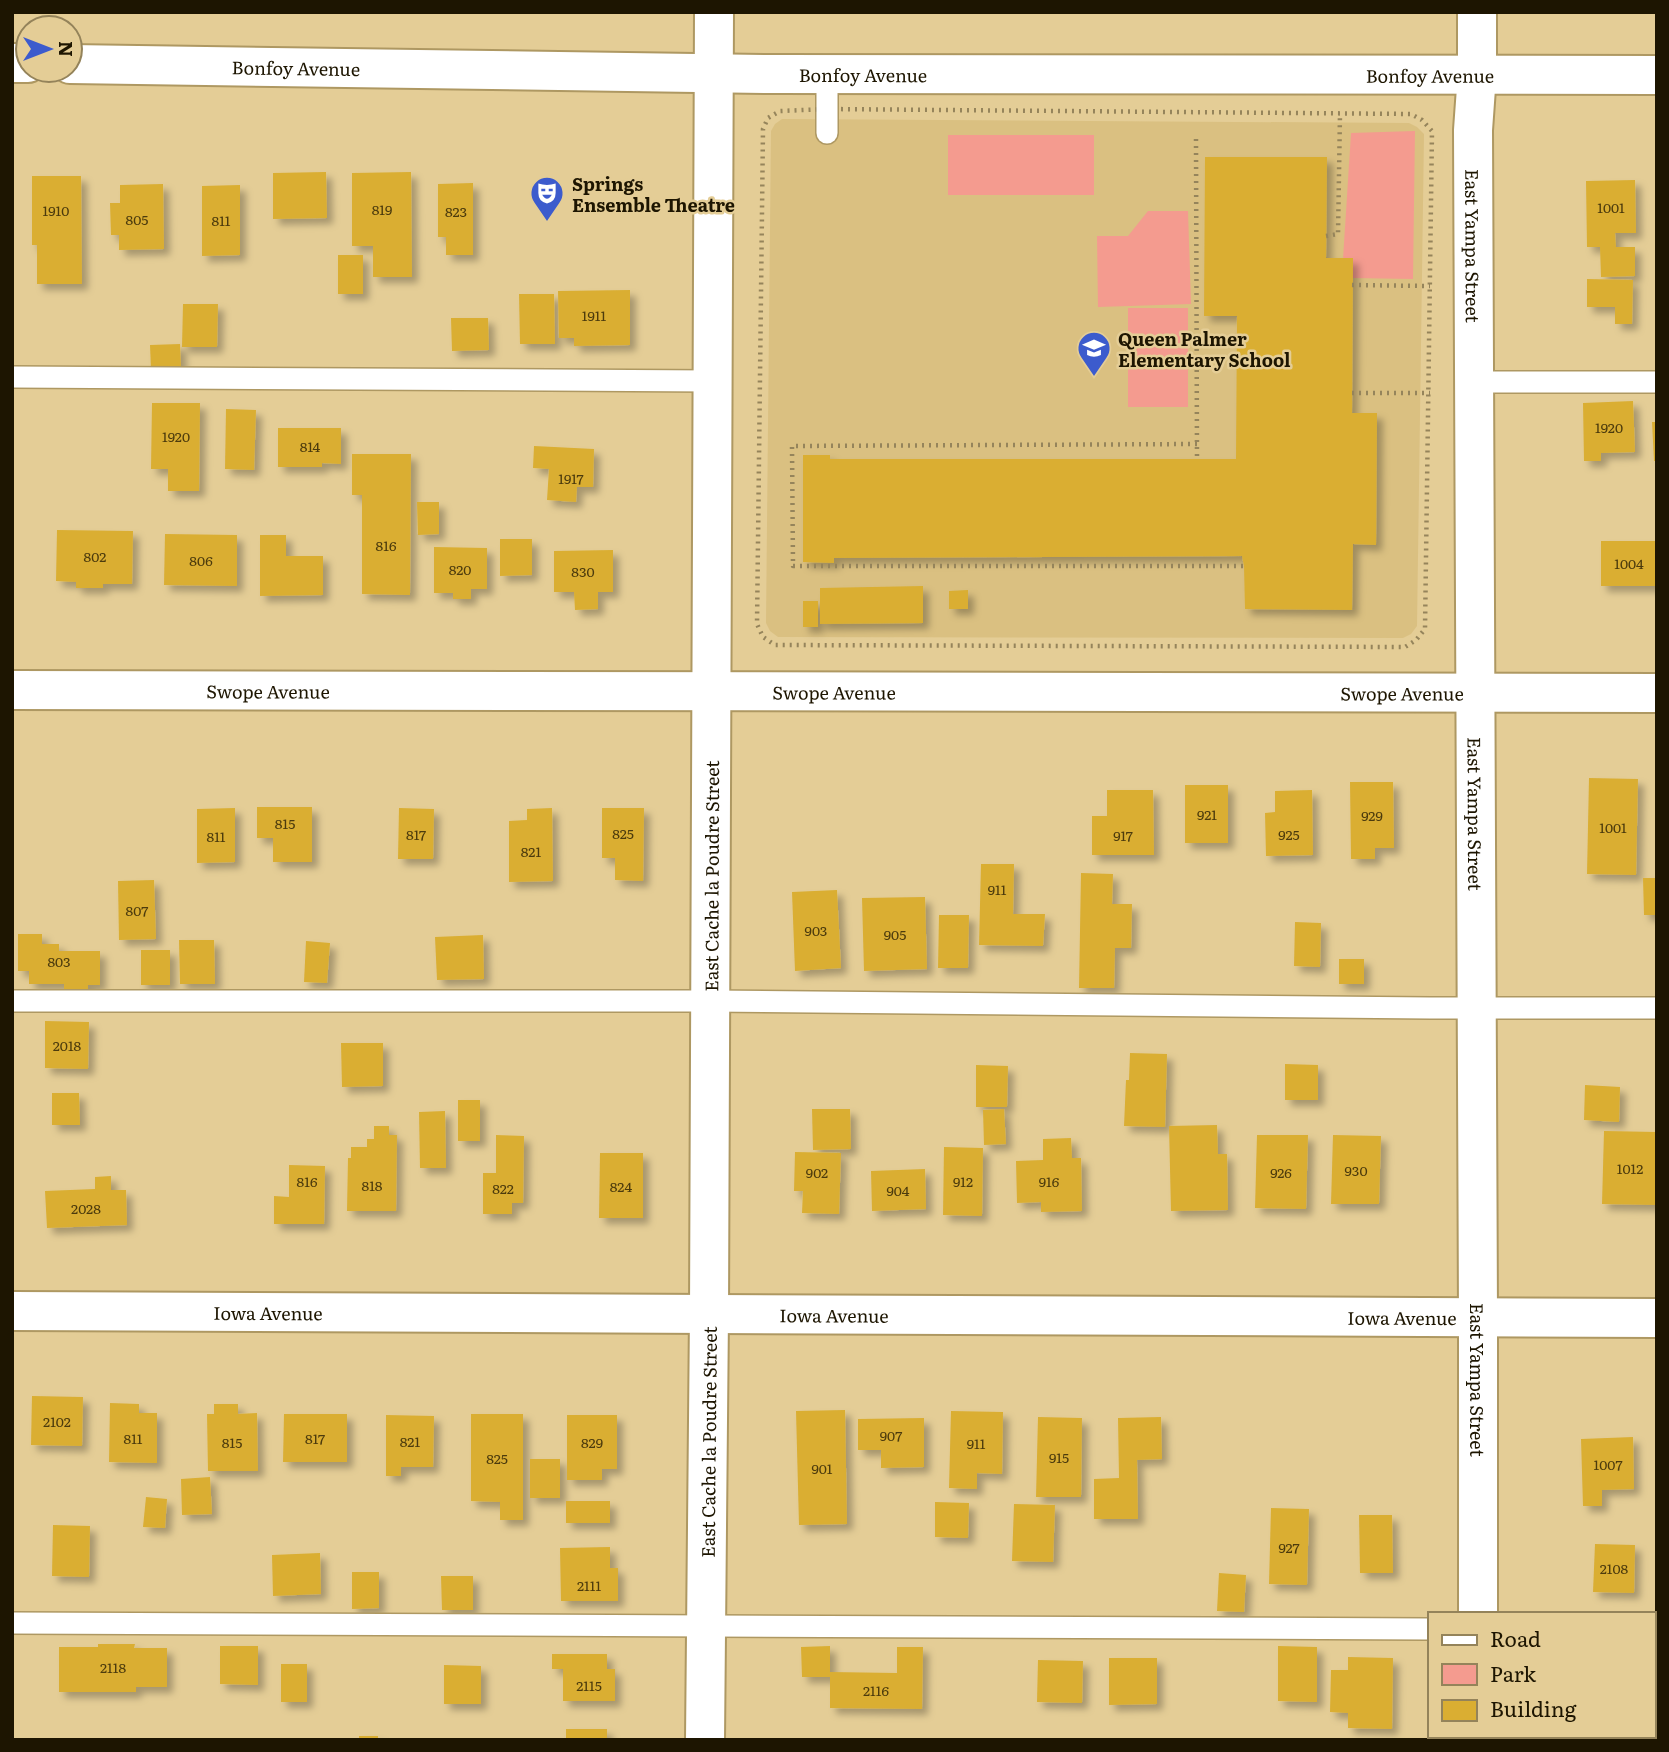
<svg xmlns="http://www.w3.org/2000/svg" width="1669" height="1752" font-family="Literata,serif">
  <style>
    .built { fill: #dac081 }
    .green { fill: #f49b8f }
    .building { fill: #daae32; filter: url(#shadow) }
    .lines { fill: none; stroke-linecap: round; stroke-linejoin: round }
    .service-casing { stroke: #ae9862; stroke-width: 24 }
    .minor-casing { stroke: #ae9862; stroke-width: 42 }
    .tertiary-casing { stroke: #ae9862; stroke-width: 42 }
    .path { stroke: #95845b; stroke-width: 4.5; stroke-dasharray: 2 5; stroke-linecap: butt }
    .service { stroke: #fff; stroke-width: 21 }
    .minor { stroke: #fff; stroke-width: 38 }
    .tertiary { stroke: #fff; stroke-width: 38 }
    .labels { text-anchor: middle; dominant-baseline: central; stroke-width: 5; stroke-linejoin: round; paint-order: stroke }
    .number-label { font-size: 14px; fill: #4c3b0d }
    .street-label { font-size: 18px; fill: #1d1501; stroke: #e4cd96 }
    .poi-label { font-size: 18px; font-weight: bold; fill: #1d1501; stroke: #e4cd96; text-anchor: start }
  </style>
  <defs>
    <filter id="shadow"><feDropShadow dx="6" dy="6" stdDeviation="3.5" flood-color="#0004"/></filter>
  </defs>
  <rect width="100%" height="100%" fill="#e4cd96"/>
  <polygon class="built" points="782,119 1409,123 1417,127 1424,134 1417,626 1411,634 1403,638 778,637 770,631 766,623 771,131 775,124"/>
  <g class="green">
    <polygon points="1415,131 1413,279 1352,278 1343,259 1351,133"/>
    <polygon points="1094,135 1094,195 948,195 948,135"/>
    <polygon points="1148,211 1188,211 1191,304 1098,307 1097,236 1128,236"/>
    <rect x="1128" y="308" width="60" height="99"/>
  </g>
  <g class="building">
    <polygon points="1205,157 1327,157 1326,258 1353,258 1352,413 1377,413 1376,545 1353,544 1352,610 1245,609 1244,566 1242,556 834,558 834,563 803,562 803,455 830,455 830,459 1236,459 1237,316 1204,316"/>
    <polygon points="326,172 327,218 273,219 273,173"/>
    <polygon points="411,172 412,277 373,277 373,246 352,246 352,173"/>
    <polygon points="32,176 81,176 82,284 37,284 37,245 32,245"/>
    <polygon points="1635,180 1636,233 1615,233 1616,247 1635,247 1635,276 1601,277 1600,247 1587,247 1586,181"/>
    <polygon points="473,183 473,255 446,255 446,237 438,237 438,184"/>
    <polygon points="163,184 164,249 119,250 119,235 111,235 110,203 120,203 120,185"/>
    <polygon points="240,185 240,255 202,256 202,186"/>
    <rect x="338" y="255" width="25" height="39"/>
    <polygon points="1587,279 1633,280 1632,324 1615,324 1615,307 1587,307"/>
    <polygon points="630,290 630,345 574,346 574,338 559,338 558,291"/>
    <polygon points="519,294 554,294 555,344 520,344"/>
    <polygon points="183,304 218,304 217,347 182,347"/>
    <polygon points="451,318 488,318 489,350 452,351"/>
    <polygon points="180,344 181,368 151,369 150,345"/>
    <polygon points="1633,401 1635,452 1601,453 1601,461 1584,461 1583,403"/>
    <polygon points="152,403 200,403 199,491 168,491 168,469 151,469"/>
    <polygon points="226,409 256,410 254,470 225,469"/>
    <polygon points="1652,422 1657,422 1657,461 1654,461"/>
    <polygon points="278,428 341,428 341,464 322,463 322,467 278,467"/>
    <polygon points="534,446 594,449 593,487 577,487 576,502 547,500 549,469 533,468"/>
    <polygon points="352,454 411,454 410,595 362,594 362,495 352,495"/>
    <polygon points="417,502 439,502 439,534 418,535"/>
    <polygon points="57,530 133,531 132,584 103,584 103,588 76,588 76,582 56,581"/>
    <polygon points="165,534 237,535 237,586 164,585"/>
    <polygon points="260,535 286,535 286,556 323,556 323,595 260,596"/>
    <polygon points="500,539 532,539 532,575 500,576"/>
    <rect x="1601" y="541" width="56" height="45"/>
    <polygon points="434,547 487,548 487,589 471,589 471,599 453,599 453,593 434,593"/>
    <polygon points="613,550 613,592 598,592 598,609 575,610 574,592 554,592 554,551"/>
    <polygon points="923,586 923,623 820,624 820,588"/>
    <polygon points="968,590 968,609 949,609 949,591"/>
    <rect x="803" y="601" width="15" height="26"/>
    <polygon points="1589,778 1638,779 1636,875 1587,874"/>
    <polygon points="1350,782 1393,782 1394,848 1375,848 1375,859 1351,859"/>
    <rect x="1185" y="785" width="43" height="58"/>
    <polygon points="1107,790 1153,790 1154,855 1092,855 1092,816 1107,816"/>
    <polygon points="1312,790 1313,855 1266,856 1265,813 1275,812 1275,791"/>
    <polygon points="257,807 312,807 312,862 273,862 273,838 257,838"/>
    <polygon points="235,808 235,862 197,863 197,809"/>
    <polygon points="399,808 434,809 433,859 398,859"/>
    <polygon points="552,808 553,881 509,882 509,821 527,820 527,809"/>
    <polygon points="602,808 644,808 643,881 615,880 615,858 602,858"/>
    <polygon points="981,864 1014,864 1013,914 1045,914 1043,946 979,945"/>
    <polygon points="1081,873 1113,874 1112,904 1132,904 1131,948 1115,948 1114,988 1079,988"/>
    <polygon points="1643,878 1657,878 1657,915 1644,915"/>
    <polygon points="154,880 156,939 119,940 118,881"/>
    <polygon points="837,890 841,968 795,971 792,892"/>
    <polygon points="925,897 927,969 864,971 862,898"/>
    <polygon points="939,915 969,915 968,968 938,968"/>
    <polygon points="1295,922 1321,923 1320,967 1294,966"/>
    <polygon points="18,934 42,934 42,944 59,944 59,951 100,951 100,985 88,985 88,992 64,992 64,984 29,984 29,971 18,971"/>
    <polygon points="483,935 484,979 437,980 435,937"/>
    <polygon points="179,940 214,940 215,984 180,984"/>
    <polygon points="306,941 330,943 327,983 304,982"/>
    <rect x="141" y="950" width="29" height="35"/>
    <rect x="1339" y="959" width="25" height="25"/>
    <polygon points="45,1021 89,1022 88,1069 45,1068"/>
    <polygon points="341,1043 383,1043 383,1086 342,1087"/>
    <polygon points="1130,1053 1167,1054 1165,1127 1124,1126 1126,1080 1129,1080"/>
    <polygon points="1285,1064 1318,1065 1318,1100 1285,1100"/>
    <polygon points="976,1065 1008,1066 1007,1107 976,1107"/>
    <polygon points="1585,1085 1620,1087 1619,1122 1584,1120"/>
    <polygon points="52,1093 79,1093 80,1125 52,1125"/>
    <rect x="458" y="1100" width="22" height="41"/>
    <polygon points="812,1109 850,1109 851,1149 813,1150"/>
    <polygon points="1004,1109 1006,1144 984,1145 983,1110"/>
    <polygon points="445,1111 446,1168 420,1168 419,1112"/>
    <polygon points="1217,1125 1218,1154 1227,1154 1228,1210 1171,1211 1169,1126"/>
    <polygon points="374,1126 389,1126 389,1135 397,1135 396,1211 347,1211 348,1158 351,1158 351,1147 367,1147 367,1139 374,1139"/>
    <polygon points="1604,1131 1657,1132 1657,1205 1602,1204"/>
    <polygon points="496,1135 524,1136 523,1203 512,1203 512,1214 483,1214 483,1173 496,1173"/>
    <polygon points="1257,1135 1308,1135 1306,1209 1255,1208"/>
    <polygon points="1333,1135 1381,1136 1379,1204 1331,1204"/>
    <polygon points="1071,1138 1072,1158 1081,1158 1082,1211 1041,1212 1041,1202 1017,1203 1016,1161 1043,1160 1043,1139"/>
    <polygon points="944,1147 983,1148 982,1216 943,1215"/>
    <polygon points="795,1152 841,1153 839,1214 802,1213 803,1191 794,1191"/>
    <polygon points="600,1153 643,1153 643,1218 599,1218"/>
    <polygon points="289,1165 325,1166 324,1224 274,1224 274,1196 289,1197"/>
    <polygon points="925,1169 926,1209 872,1211 871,1171"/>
    <polygon points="111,1176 111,1190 126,1190 127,1225 47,1228 45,1191 95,1189 95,1177"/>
    <polygon points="32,1396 83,1397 82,1446 31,1445"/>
    <polygon points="110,1403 139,1404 139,1413 157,1413 157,1463 109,1462"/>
    <polygon points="214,1404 238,1404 238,1414 257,1413 258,1471 208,1471 207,1414 214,1414"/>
    <polygon points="845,1410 847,1524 799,1525 796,1411"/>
    <polygon points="951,1411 1003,1412 1002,1474 977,1473 977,1489 949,1488"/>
    <polygon points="284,1414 347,1414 347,1462 283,1462"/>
    <polygon points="471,1414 523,1414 523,1520 500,1520 500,1502 471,1501"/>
    <polygon points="386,1415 434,1416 433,1467 401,1467 401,1476 386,1476"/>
    <polygon points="567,1415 617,1415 617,1469 602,1469 602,1480 567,1480"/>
    <polygon points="1038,1417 1082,1418 1081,1497 1036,1497"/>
    <polygon points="1161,1417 1162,1459 1137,1460 1138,1519 1094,1519 1094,1479 1119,1478 1118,1418"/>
    <polygon points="924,1418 924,1467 881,1468 881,1450 858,1450 858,1419"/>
    <polygon points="1633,1437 1634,1489 1602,1490 1602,1506 1583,1506 1581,1439"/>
    <rect x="530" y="1459" width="30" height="39"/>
    <polygon points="210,1477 212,1514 182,1515 181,1479"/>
    <polygon points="146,1497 167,1499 165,1528 143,1527"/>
    <rect x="566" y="1501" width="44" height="22"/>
    <polygon points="935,1502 969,1503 968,1538 935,1537"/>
    <polygon points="1014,1504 1055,1505 1053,1562 1012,1561"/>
    <polygon points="1271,1508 1309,1509 1307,1585 1269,1584"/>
    <polygon points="1359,1515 1392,1515 1393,1573 1360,1573"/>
    <polygon points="53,1525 90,1526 89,1577 52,1576"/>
    <polygon points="1595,1544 1635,1545 1634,1593 1593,1592"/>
    <polygon points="610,1547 610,1568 618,1568 618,1601 561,1601 560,1548"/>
    <polygon points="320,1553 321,1594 273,1596 272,1555"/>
    <polygon points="352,1572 379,1572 379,1608 352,1609"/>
    <polygon points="1219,1573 1246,1575 1244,1612 1217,1611"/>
    <polygon points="441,1576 473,1576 473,1610 442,1610"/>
    <polygon points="98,1644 135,1644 134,1648 167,1648 167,1687 136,1687 136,1692 59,1692 59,1647 98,1647"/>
    <polygon points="220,1646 258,1646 258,1685 220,1684"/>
    <polygon points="830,1646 830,1672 897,1673 897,1647 923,1647 922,1709 830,1708 830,1677 802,1677 801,1647"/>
    <polygon points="1278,1646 1317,1647 1317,1702 1278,1701"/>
    <polygon points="552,1654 607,1654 607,1669 615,1669 615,1701 563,1701 563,1669 552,1669"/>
    <polygon points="1348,1657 1393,1658 1392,1729 1348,1728 1348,1713 1330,1712 1331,1670 1348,1670"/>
    <polygon points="1109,1658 1157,1658 1157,1704 1109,1705"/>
    <polygon points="1038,1660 1083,1661 1082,1703 1037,1702"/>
    <rect x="281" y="1664" width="26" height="38"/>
    <polygon points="444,1665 481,1666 481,1704 444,1704"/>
    <rect x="566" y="1729" width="41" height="11"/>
    <rect x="359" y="1736" width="19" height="4"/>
  </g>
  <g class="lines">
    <defs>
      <g id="service">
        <polyline points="827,74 827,133"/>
        <polyline points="12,377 712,381"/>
        <polyline points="1474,382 1657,382"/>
        <polyline points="12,1001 711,1001 1430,1008 1657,1008"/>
        <polyline points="12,1623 1429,1629"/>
        <polyline points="1653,1630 1657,1630"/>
      </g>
      <g id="minor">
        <path id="s1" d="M1477,12V74L1473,130L1478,1317V1614"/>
        <polyline points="12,63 28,63"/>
        <path id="s2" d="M70,64L768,74L1657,75"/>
        <path id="s3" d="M12,690L1657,693"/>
        <path id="s4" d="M12,1311L1657,1318"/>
        <polyline points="1477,1740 1477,1736"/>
      </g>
      <g id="tertiary">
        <path id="s5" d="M705,1740L709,1314L714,12"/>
      </g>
    </defs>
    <use href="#service" class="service-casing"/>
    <use href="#minor" class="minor-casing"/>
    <use href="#tertiary" class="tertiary-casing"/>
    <g class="path">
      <polygon points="827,109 1411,114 1422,120 1432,131 1425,629 1416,640 1405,647 775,645 763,637 757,624 763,129 768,118 780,111"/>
      <polyline points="1196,139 1197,459"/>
      <polyline points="1326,236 1338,234 1340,114"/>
      <polyline points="1352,285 1430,286"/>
      <polyline points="1352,393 1430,393"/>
      <polyline points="1197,444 792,446 793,566 1244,566"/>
    </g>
    <use href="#service" class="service"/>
    <use href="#minor" class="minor"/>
    <use href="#tertiary" class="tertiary"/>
  </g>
  <defs>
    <symbol id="theatre-pin" viewBox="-11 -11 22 30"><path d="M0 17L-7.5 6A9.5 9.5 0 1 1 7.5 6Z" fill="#3c5bcd" stroke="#e4cd96"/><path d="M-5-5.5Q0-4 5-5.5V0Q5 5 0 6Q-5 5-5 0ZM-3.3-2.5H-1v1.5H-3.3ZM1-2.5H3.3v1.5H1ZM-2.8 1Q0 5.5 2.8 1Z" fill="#fff"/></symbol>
    <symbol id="school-pin" viewBox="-11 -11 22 30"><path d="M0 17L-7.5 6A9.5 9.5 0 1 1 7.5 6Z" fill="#3c5bcd" stroke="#e4cd96"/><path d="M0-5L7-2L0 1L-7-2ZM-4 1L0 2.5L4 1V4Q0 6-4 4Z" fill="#fff"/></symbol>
  </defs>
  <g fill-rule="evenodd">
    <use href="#theatre-pin" x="528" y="174" width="38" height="52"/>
    <use href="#school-pin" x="1075" y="329" width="38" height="52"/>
  </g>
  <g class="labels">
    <g class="number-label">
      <text x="1611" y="207">1001</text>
      <text x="382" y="209">819</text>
      <text x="56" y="210">1910</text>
      <text x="456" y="211">823</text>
      <text x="137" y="219">805</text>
      <text x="221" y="220">811</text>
      <text x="594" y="315">1911</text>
      <text x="1609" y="427">1920</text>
      <text x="176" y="436">1920</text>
      <text x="310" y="446">814</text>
      <text x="571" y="478">1917</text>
      <text x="386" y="545">816</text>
      <text x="95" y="556">802</text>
      <text x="201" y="560">806</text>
      <text x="1629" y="563">1004</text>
      <text x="460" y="569">820</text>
      <text x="583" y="571">830</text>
      <text x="1207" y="814">921</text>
      <text x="1372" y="815">929</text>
      <text x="285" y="823">815</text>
      <text x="1613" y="827">1001</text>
      <text x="623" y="833">825</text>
      <text x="416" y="834">817</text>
      <text x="1289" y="834">925</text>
      <text x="1123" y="835">917</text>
      <text x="216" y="836">811</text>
      <text x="531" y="851">821</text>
      <text x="997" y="889">911</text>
      <text x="137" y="910">807</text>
      <text x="816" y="930">903</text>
      <text x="895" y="934">905</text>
      <text x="59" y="961">803</text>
      <text x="67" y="1045">2018</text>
      <text x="1630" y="1168">1012</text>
      <text x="1356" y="1170">930</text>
      <text x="817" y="1172">902</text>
      <text x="1281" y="1172">926</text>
      <text x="307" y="1181">816</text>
      <text x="963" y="1181">912</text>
      <text x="1049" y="1181">916</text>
      <text x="372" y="1185">818</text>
      <text x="621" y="1186">824</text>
      <text x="503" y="1188">822</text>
      <text x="898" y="1190">904</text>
      <text x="86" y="1208">2028</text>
      <text x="57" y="1421">2102</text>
      <text x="891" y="1435">907</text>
      <text x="133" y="1438">811</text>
      <text x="315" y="1438">817</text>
      <text x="410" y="1441">821</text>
      <text x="232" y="1442">815</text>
      <text x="592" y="1442">829</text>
      <text x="976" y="1443">911</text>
      <text x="1059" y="1457">915</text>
      <text x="497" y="1458">825</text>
      <text x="1608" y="1464">1007</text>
      <text x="822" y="1468">901</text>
      <text x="1289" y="1547">927</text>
      <text x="1614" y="1568">2108</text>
      <text x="589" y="1585">2111</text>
      <text x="113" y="1667">2118</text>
      <text x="589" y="1685">2115</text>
      <text x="876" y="1690">2116</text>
    </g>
    <g class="street-label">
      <text stroke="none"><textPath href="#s2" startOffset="226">Bonfoy Avenue</textPath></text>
      <text stroke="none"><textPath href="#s2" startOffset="793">Bonfoy Avenue</textPath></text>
      <text stroke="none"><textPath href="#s2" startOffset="1360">Bonfoy Avenue</textPath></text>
      <text stroke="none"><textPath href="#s1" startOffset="234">East Yampa Street</textPath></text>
      <text stroke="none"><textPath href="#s3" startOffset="256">Swope Avenue</textPath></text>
      <text stroke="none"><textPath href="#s3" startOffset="822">Swope Avenue</textPath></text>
      <text stroke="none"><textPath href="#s3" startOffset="1390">Swope Avenue</textPath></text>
      <text stroke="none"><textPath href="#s1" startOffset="802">East Yampa Street</textPath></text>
      <text stroke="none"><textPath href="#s5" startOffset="864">East Cache la Poudre Street</textPath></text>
      <text stroke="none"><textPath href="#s4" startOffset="256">Iowa Avenue</textPath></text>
      <text stroke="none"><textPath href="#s4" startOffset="822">Iowa Avenue</textPath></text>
      <text stroke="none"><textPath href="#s4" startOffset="1390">Iowa Avenue</textPath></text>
      <text stroke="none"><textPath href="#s1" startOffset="1368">East Yampa Street</textPath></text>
      <text stroke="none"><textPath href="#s5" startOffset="298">East Cache la Poudre Street</textPath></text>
    </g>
    <g class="poi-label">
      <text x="572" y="183">Springs<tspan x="572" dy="21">Ensemble Theatre</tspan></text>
      <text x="1118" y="338">Queen Palmer<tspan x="1118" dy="21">Elementary School</tspan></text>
    </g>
  </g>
  <rect width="1669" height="1752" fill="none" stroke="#1d1501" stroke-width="28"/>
  <rect x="1428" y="1612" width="228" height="126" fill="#e4cd96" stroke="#94835a" stroke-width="2"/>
  <rect x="1442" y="1635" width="35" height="10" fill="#ffffff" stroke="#94835a" stroke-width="2"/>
  <text x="1490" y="1647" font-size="21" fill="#1d1501">Road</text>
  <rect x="1442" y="1664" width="35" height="21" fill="#f49b8f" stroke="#94835a" stroke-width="2"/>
  <text x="1490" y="1682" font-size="21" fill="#1d1501">Park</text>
  <rect x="1442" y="1700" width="35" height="21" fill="#daae32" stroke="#94835a" stroke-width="2"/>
  <text x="1490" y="1717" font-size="21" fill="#1d1501">Building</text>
  <g transform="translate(49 49) rotate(90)"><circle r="33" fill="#e4cd96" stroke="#94835a" stroke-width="2"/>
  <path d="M0-5L12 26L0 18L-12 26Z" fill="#3c5bcd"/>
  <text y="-10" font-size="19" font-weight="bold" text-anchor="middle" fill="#1d1501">N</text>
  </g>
</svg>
